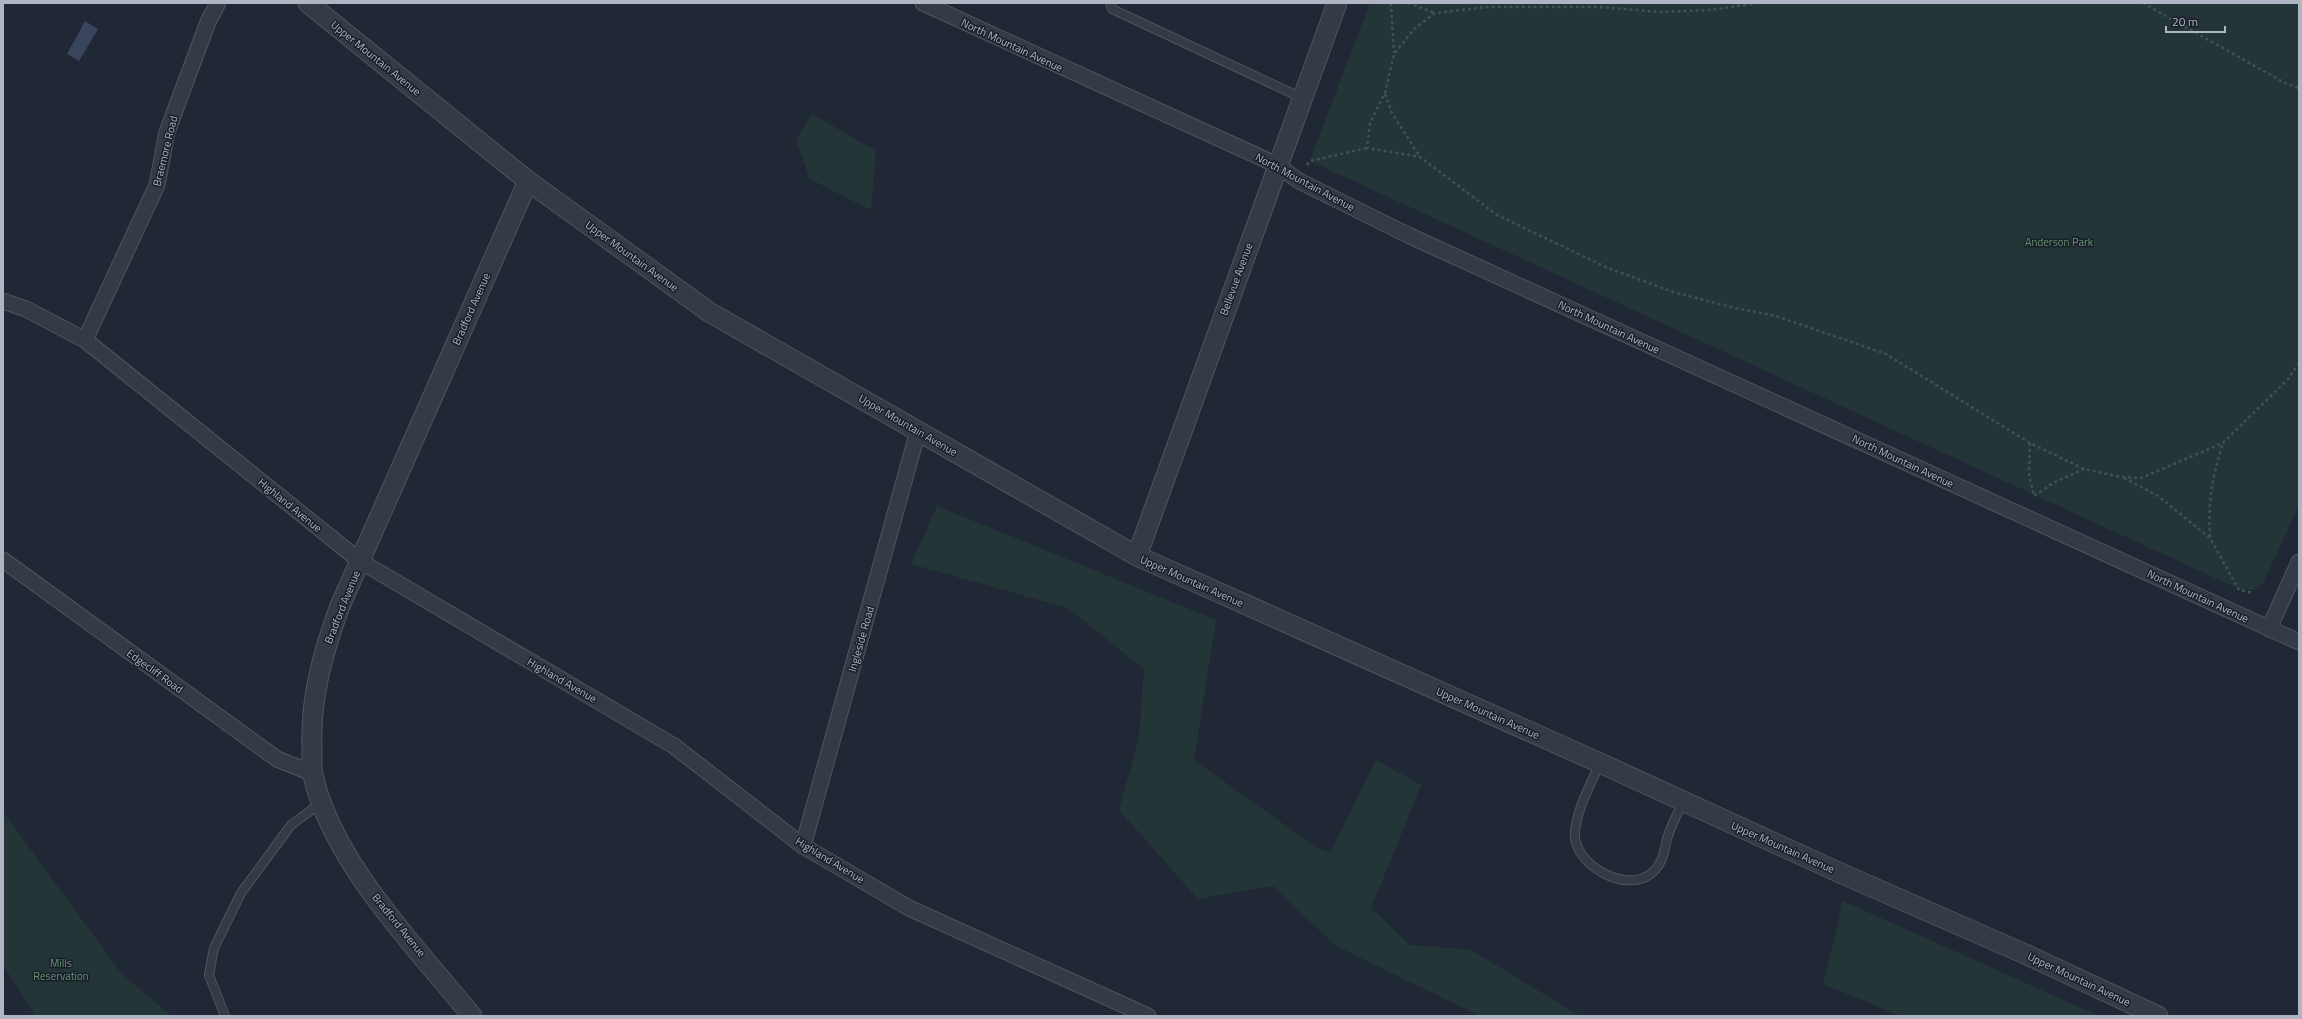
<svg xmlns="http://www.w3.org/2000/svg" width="2302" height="1019" font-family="'Titillium Web',sans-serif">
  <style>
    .green { fill: #243537 }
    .water { fill: #38455d }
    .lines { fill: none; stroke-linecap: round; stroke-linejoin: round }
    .service-casing { stroke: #4f5560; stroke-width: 10 }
    .minor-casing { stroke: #4f5560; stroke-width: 17 }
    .tertiary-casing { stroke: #4f5560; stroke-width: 21 }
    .path { stroke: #415053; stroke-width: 2.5; stroke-dasharray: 3 3; stroke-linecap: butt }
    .service { stroke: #343a46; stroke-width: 8 }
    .minor { stroke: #343a46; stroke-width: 15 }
    .tertiary { stroke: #343a46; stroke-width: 19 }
    .labels { text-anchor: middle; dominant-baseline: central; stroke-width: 3; stroke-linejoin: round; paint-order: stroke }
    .street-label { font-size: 11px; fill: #afb5c2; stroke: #1a202a }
    .park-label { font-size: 11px; fill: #689174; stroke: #1a202a }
  </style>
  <rect width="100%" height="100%" fill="#212835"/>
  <g class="green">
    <polygon points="1370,3 2299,3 2299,505 2263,583 2254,590 2241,590 1310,161"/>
    <polygon points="812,114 876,151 871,210 810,179 796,140"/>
    <polygon points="937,506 1216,620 1194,760 1320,850 1330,853 1376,760 1421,785 1371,908 1410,945 1471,950 1580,1016 1480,1016 1336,946 1273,886 1198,899 1119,810 1139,738 1144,669 1068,608 911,564"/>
    <polygon points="3,812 121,973 171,1016 36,1016 3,965"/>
    <polygon points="1843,901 2099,1016 1901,1016 1823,984"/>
  </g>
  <polygon class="water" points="85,21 98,29 79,61 67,54"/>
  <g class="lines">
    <defs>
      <g id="service">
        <polyline points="1110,3 1112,9 1302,98"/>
        <path d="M1600,763C1591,784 1577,808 1575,832C1572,864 1627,896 1653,872C1665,861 1664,846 1669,833C1673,822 1678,812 1683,802"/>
        <polyline points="225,1016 209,975 214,948 241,893 291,825 321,803"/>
      </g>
      <g id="minor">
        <polyline points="923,3 1277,165 1299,181 1410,236 2299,642"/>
        <polyline points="3,301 26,309 85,340 360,561 674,746 803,846 909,908 1148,1016"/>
        <polyline points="85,340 157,185 167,132 208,22 218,3"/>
        <polyline points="3,560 277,759 312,773"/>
        <polyline points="2269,629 2299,562"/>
        <polyline points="803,846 918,431"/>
      </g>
      <g id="tertiary">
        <polyline points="308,3 528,181 709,312 1137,556 1600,763 1838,872 2025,954 2158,1016"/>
        <polyline points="1137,556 1337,3"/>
        <path d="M472,1016C416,947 332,862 313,775C311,766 312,756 312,748C310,698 323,652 340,606L528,181"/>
      </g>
    </defs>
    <use href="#service" class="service-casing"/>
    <use href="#minor" class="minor-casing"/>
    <use href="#tertiary" class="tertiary-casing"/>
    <g class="path">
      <polyline points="1391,3 1394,53"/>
      <polyline points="1408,3 1435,13"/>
      <polyline points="1758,3 1710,10 1661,12 1599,7 1487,7 1435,13 1415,28 1394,54 1385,93 1370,123 1367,148 1420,157 1497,215 1608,268 1673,292 1731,307 1776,316 1886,354 2030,443 2084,469 2121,477 2141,478 2223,443 2288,379 2299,363"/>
      <polyline points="2143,3 2285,83 2299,88"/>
      <polyline points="1385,94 1392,113 1420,157"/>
      <polyline points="1307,165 1310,161 1367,148"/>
      <polyline points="2030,443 2029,474 2034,496 2053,483 2084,469"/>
      <polyline points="2124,478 2158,496 2210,538 2239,590 2253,593"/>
      <path d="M2210,537C2208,500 2212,479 2223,443"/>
    </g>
    <use href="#service" class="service"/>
    <use href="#minor" class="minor"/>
    <use href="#tertiary" class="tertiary"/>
  </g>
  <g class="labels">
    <g class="street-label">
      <text transform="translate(1012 45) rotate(25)">North Mountain Avenue</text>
      <text transform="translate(376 58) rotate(39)">Upper Mountain Avenue</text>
      <text transform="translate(165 151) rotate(-76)">Braemore Road</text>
      <text transform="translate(1305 182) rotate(28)">North Mountain Avenue</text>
      <text transform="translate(632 256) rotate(36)">Upper Mountain Avenue</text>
      <text transform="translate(1236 279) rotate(-70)">Bellevue Avenue</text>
      <text transform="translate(471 309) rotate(-66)">Bradford Avenue</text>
      <text transform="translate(1609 327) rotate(25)">North Mountain Avenue</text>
      <text transform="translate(908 425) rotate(30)">Upper Mountain Avenue</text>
      <text transform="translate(1903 461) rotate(25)">North Mountain Avenue</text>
      <text transform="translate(290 505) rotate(39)">Highland Avenue</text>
      <text transform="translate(1192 581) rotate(24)">Upper Mountain Avenue</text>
      <text transform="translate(2198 596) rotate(25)">North Mountain Avenue</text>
      <text transform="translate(342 607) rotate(-68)">Bradford Avenue</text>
      <text transform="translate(861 639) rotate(-74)">Ingleside Road</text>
      <text transform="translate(155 671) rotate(36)">Edgecliff Road</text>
      <text transform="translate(562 680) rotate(30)">Highland Avenue</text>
      <text transform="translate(1488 713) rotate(24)">Upper Mountain Avenue</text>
      <text transform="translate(1783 847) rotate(24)">Upper Mountain Avenue</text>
      <text transform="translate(830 860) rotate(31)">Highland Avenue</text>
      <text transform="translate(399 925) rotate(51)">Bradford Avenue</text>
      <text transform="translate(2079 979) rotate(25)">Upper Mountain Avenue</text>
    </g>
    <g class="park-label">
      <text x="2059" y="242">Anderson Park</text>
      <text x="61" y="963">Mills<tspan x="61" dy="13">Reservation</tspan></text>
    </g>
  </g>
  <rect width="2302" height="1019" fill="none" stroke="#afb5c2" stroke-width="8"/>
  <path d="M2166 26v6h59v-6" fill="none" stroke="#afb5c2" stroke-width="2"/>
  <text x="2172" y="26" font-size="12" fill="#afb5c2" stroke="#1a202a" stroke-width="3" paint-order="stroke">20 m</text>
</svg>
